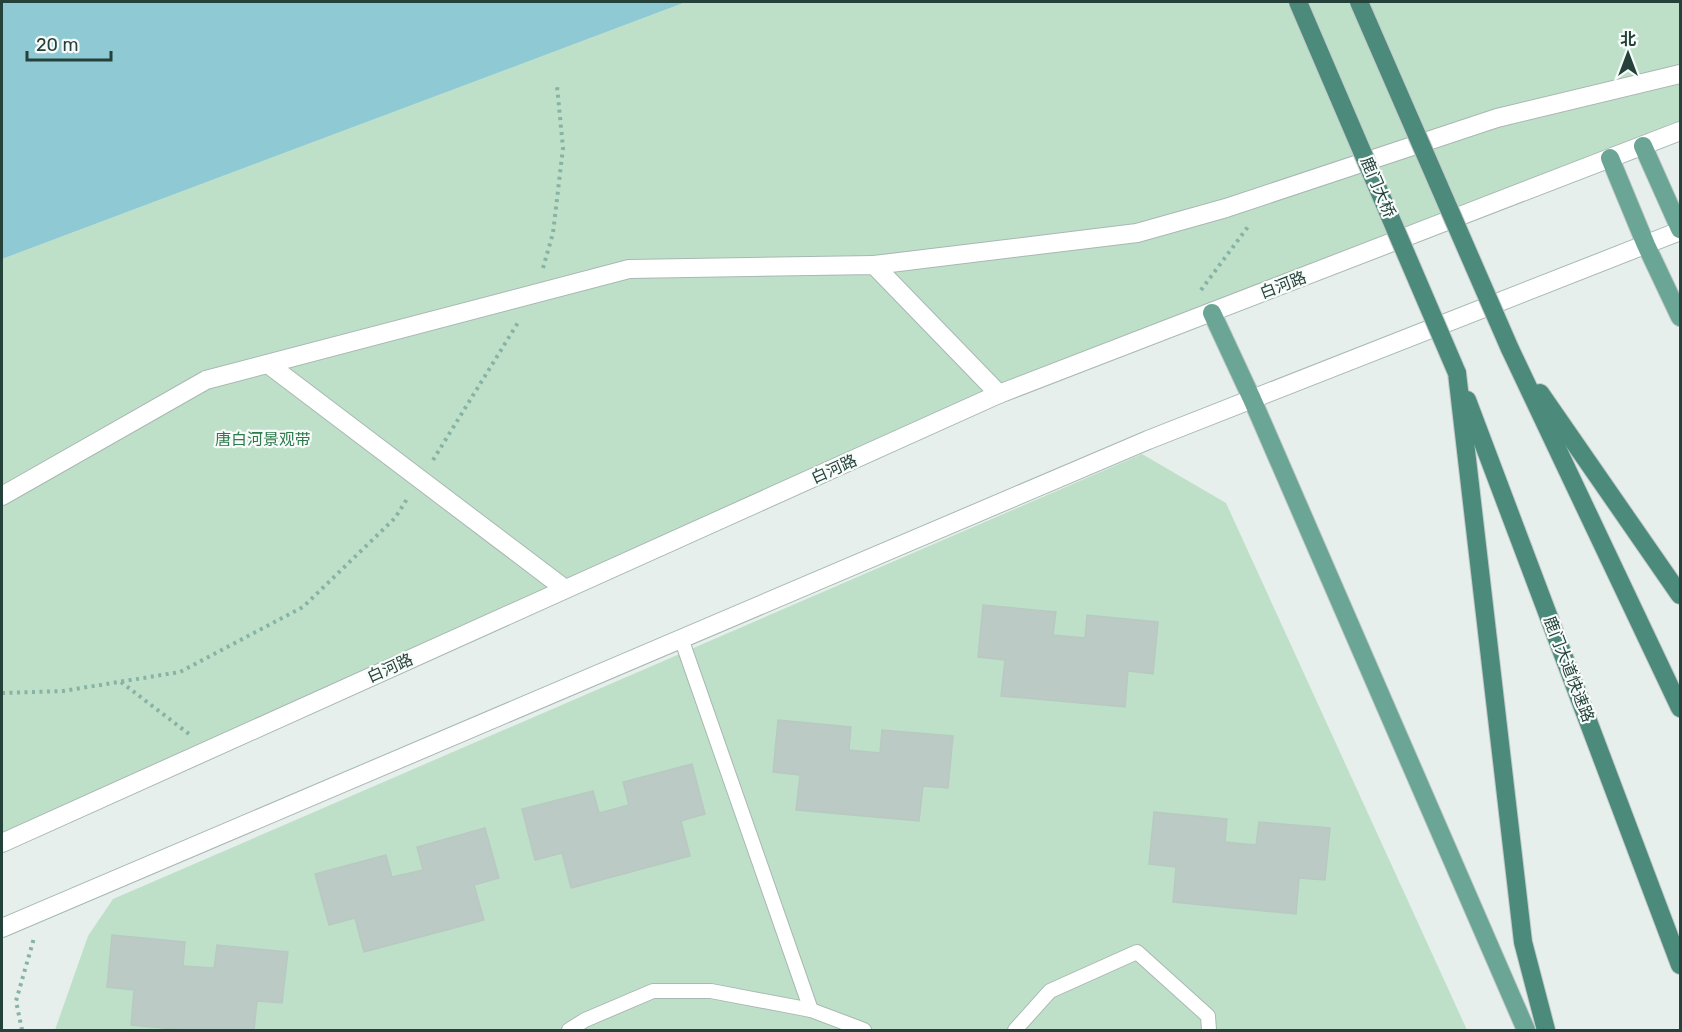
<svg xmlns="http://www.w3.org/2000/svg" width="1682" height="1032" font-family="Rubik,'Noto Sans SC',sans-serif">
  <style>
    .green { fill: #bfe0c8 }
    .water { fill: #8ec9d4 }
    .building { fill: #bbcac4; stroke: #b8c9c2; stroke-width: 1.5 }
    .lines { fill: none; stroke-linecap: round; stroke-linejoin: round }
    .service-casing { stroke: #a8b8b2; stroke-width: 16 }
    .pedestrian-casing { stroke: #a8b8b2; stroke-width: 20 }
    .tertiary-casing { stroke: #a8b8b2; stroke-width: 20 }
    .primary-casing { stroke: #c2cac8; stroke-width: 20 }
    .trunk-casing { stroke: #c2cac8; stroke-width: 20 }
    .path { stroke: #86b3a5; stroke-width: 4; stroke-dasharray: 3 4.5; stroke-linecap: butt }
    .service { stroke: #fff; stroke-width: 14 }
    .pedestrian { stroke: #fff; stroke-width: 18 }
    .tertiary { stroke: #fff; stroke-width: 18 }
    .primary { stroke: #6aa596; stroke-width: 18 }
    .trunk { stroke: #4c8a7c; stroke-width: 18 }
    .trunk-bridge-casing { stroke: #c2cac8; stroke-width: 20; stroke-linecap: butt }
    .trunk-bridge { stroke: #4c8a7c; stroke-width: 18 }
    .labels { text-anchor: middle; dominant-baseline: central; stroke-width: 4.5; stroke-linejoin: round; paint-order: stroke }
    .street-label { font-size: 16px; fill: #24423a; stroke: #f7fbf9 }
    .park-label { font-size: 16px; fill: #2d7a4b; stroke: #f7fbf9 }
  </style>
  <rect width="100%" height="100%" fill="#e6efeb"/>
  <g class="green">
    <polygon points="686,2 1680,2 1680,131 999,394 2,843 2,259"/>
    <polygon points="1142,454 1226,503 1467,1030 55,1030 88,936 113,899"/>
  </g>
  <polygon class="water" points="2,2 686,2 2,259"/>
  <g class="building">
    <polygon points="983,605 1056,612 1053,635 1085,638 1087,615 1158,622 1153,674 1128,671 1125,707 1001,696 1005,660 978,657"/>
    <polygon points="778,720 851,727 849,750 880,753 882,730 953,736 948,788 923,786 919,821 796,810 800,775 773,772"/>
    <polygon points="692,764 705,814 681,821 690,856 571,888 562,853 535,860 522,809 593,791 599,813 629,805 623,782"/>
    <polygon points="1154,812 1227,819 1225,842 1256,845 1259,822 1330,828 1325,880 1299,878 1296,914 1173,902 1176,867 1149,864"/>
    <polygon points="485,828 499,878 474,885 484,920 364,952 355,918 329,925 315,874 386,855 392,877 423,870 417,847"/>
    <polygon points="112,935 185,942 183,966 214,968 217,945 288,952 282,1003 257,1001 254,1030 186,1030 131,1025 134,990 107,987"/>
  </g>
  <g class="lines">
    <defs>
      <g id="service">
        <polyline points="681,638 811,1010"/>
        <polyline points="569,1030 585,1020 653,991 711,991 811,1010 864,1030"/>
        <polyline points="1015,1030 1050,991 1137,952 1208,1016 1209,1030"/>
      </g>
      <g id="pedestrian">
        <polyline points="874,265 1137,233 1226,208 1497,118 1680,74"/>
        <polyline points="268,364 565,589"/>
        <polyline points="2,496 206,380 629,269 874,265 999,394"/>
      </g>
      <g id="tertiary">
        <polyline points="2,843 999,394 1680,131"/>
        <polyline points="2,928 1148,440 1680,231"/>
      </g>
      <g id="primary">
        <polyline points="1643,146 1680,229"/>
        <polyline points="1610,158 1646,245 1680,317"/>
        <polyline points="1212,313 1252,399 1526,1030"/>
      </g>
      <g id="trunk">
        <polyline points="1510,349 1680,708"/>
        <polyline points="1457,373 1523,942 1546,1030"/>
        <polyline points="1540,393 1680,595"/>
        <polyline points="1467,400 1680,965"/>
      </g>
    </defs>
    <use href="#service" class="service-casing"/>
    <use href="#pedestrian" class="pedestrian-casing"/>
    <use href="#tertiary" class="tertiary-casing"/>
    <use href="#primary" class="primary-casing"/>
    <use href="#trunk" class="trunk-casing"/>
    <g class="path">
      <polyline points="543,268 553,233 563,148 557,86"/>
      <polyline points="1201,290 1250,224"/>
      <polyline points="433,460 519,321"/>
      <polyline points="121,682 189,734"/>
      <polyline points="2,693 63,691 180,672 303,607 395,518 407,499"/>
      <polyline points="22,1030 16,1001 34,938"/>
    </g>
    <use href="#service" class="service"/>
    <use href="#pedestrian" class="pedestrian"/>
    <use href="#tertiary" class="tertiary"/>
    <use href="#primary" class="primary"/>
    <use href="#trunk" class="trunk"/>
    <defs>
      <g id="trunk-bridge">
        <polyline points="1298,2 1457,373"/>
        <polyline points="1359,2 1510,349"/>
      </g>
    </defs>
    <use href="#trunk-bridge" class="trunk-bridge-casing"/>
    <use href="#trunk-bridge" class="trunk-bridge"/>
  </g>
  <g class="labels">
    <g class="street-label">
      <text transform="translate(1378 187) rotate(67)">鹿门大桥</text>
      <text transform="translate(1283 285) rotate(-21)">白河路</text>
      <text transform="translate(834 469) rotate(-24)">白河路</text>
      <text transform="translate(390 668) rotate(-24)">白河路</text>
      <text transform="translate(1569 669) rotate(69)">鹿门大道快速路</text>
    </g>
    <g class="park-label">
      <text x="263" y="439">唐白河景观带</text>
    </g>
  </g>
  <rect width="1682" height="1032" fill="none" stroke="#24423a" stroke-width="6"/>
  <g transform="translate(1628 54)" stroke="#f7fbf9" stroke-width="4.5" paint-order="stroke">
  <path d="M0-4.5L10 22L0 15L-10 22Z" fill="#24423a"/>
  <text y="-9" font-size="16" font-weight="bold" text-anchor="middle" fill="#24423a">北</text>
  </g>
  <path d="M27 51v9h84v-9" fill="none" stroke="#24423a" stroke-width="3"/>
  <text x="36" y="51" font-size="18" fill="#24423a" stroke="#f7fbf9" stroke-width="4.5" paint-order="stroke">20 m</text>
</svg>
